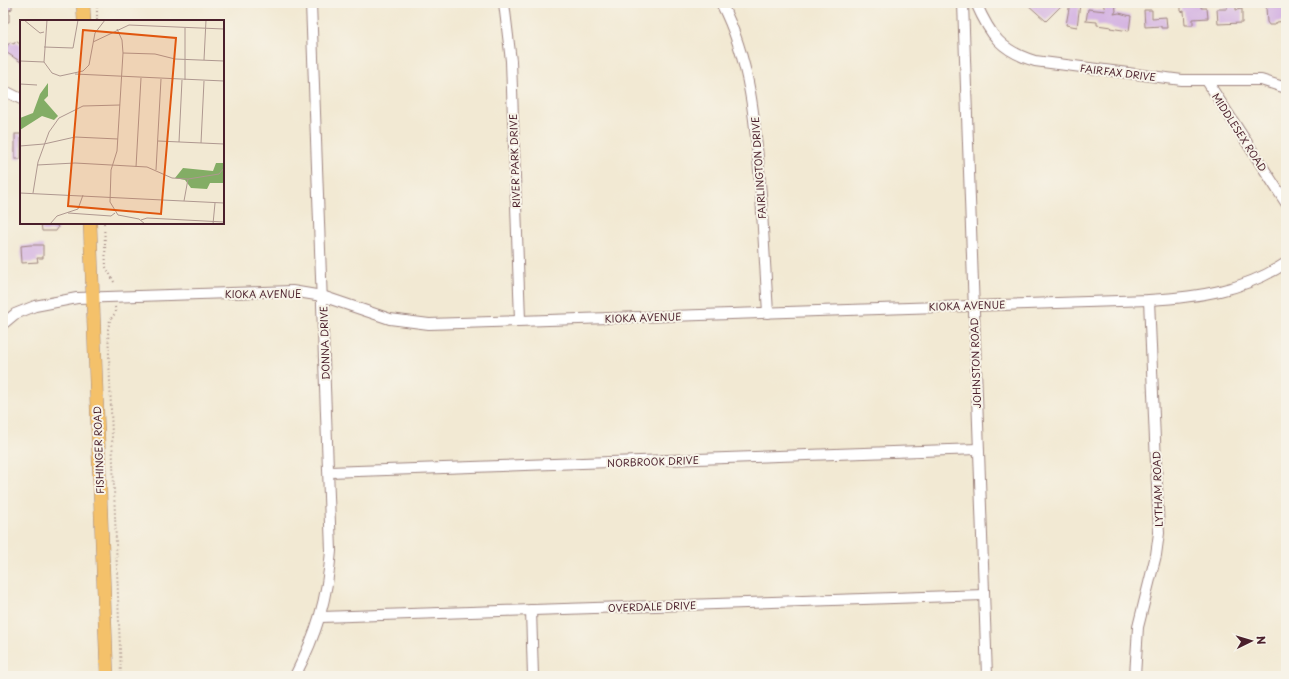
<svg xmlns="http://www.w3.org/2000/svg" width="1289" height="679" font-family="'Playpen Sans',sans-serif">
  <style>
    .building { fill: #d6b6e2 }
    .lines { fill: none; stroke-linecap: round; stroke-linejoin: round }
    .minor-casing { stroke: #9e847f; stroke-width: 12 }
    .major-casing { stroke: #9e847f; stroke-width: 14 }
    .path { stroke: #9e847f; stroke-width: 2; stroke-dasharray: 1 3; stroke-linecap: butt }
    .minor { stroke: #fff; stroke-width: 10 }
    .major { stroke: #f4c16a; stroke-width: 13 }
    .labels { text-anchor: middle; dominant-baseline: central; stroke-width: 4; stroke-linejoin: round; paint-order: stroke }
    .street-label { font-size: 10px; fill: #4a1f2b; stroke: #f7f3e8 }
    .inset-road { fill: none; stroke: #af9890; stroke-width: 1 }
    .view { fill: #e0560e; fill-opacity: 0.15; stroke: #e0560e; stroke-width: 2 }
    .inset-edge { fill: none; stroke: #4a1f2b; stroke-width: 2 }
  </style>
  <rect width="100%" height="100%" fill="#f7f3e8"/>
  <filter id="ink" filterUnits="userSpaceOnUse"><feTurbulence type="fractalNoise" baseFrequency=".025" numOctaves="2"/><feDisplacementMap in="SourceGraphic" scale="8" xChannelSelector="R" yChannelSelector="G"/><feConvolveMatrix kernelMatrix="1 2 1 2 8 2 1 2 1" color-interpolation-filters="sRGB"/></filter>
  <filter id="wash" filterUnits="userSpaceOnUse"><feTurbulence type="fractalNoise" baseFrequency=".012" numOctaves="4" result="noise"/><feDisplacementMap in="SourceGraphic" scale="16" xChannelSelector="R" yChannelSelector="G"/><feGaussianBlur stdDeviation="0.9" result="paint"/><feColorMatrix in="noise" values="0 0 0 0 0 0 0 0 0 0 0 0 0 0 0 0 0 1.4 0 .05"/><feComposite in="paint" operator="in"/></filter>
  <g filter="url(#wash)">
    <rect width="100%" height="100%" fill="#f2e9d3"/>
    <g id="blocks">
      <g class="building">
        <polygon points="3,3 12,3 12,9 9,10 9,22 3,22"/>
        <polygon points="1028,3 1064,3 1046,21 1027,4"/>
        <polygon points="1070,3 1080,4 1077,27 1066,25"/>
        <polygon points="1103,3 1115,3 1116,11 1114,14 1119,13 1131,16 1129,31 1110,28 1111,27 1097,25 1097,22 1086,21 1088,9 1105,11"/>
        <polygon points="1181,3 1201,3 1201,8 1207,8 1208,18 1193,19 1193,25 1185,25 1184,11 1181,12"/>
        <polygon points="1223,3 1236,3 1236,10 1242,9 1242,23 1218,24 1217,9 1227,9 1227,6 1223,6"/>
        <polygon points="1275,3 1284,3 1286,21 1277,22 1275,25 1269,25 1267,22 1266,7 1275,6"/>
        <polygon points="1144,10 1152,10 1152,18 1166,17 1167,28 1161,28 1161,26 1145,27"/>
        <polygon points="16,41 21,45 21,62 4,51 10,42 14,44"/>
        <rect x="15" y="134" width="6" height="25"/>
        <polygon points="41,223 56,223 58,228 56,231 42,231"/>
        <polygon points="30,245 43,245 43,258 37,258 38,262 22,263 21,246"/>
      </g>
    </g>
  </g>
  <g filter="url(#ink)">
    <use href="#blocks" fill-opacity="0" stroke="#9e847f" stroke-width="1"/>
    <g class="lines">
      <defs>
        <g id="minor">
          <polyline points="504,3 511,61 520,320"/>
          <path d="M721,3C752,62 756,130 761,195C763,234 766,274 768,313"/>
          <polyline points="963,3 987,676"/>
          <path d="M976,3C990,35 1001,51 1035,61L1182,80H1261L1286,88"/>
          <polyline points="1207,81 1286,203"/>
          <polyline points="3,90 21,99"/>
          <path d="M3,324L15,314L35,306L77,298L292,291L322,296L390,319L429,324L1149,300C1198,297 1244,291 1286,263"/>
          <polyline points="329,472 978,449"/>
          <polyline points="531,610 533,676"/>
          <polyline points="321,617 984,595"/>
          <path d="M295,676C317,633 327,600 331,551L311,3"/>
          <polyline points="1135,676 1138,627 1156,555 1159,533 1149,300"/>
        </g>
        <g id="major">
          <polyline points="83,3 84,21"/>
          <polyline points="90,223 107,676"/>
        </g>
      </defs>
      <use href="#minor" class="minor-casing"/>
      <use href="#major" class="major-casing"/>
      <g class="path">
        <polyline points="97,3 97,21"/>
        <polyline points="104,223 106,267 114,282"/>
        <polyline points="115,307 116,312 110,320 108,329 121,676"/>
      </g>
      <use href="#minor" class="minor"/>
      <use href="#major" class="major"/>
    </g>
  </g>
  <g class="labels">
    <g class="street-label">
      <text transform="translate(1118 72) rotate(7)">FAIRFAX DRIVE</text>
      <text transform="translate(1240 132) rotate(57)">MIDDLESEX ROAD</text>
      <text transform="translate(514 161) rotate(-92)">RIVER PARK DRIVE</text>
      <text transform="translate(758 168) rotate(-94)">FAIRLINGTON DRIVE</text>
      <text x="263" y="293">KIOKA AVENUE</text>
      <text transform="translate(967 305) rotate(-2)">KIOKA AVENUE</text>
      <text transform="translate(643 317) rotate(-2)">KIOKA AVENUE</text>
      <text transform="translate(324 343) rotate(-92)">DONNA DRIVE</text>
      <text transform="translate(975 363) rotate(-92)">JOHNSTON ROAD</text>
      <text transform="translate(98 450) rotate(-92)">FISHINGER ROAD</text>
      <text transform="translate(653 461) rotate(-2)">NORBROOK DRIVE</text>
      <text transform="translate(1157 489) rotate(-92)">LYTHAM ROAD</text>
      <text transform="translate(652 606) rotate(-2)">OVERDALE DRIVE</text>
    </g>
  </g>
  <g transform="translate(20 20)">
    <rect width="204" height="204" fill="#f2e9d3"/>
    <path d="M28,63V76L24,80L38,96L34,100L22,96L0,110V98L13,93L20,74ZM196,143H204V163H190L187,169L171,168L165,160L155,158L163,148L193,151Z" fill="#83ad65"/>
    <path class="inset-road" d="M4,0L20,13L24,12M165,8V60M97,9L102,20L103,33L97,131L91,150L90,182L98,195L119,199L125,204M73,22L109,5L204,9M24,27L53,28L58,0M103,33L135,34L155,39L204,41M184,40L186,0M0,41L24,42L32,53L40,56L63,51L69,45L75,13L85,0M24,42L27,0M55,54L204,61M0,64L17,65M204,91V109M138,121L204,124M159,122L162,60M181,123L184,61M0,126L24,124L55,117L98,119M17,145L55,143L127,147L152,158L168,159L199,154L204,148M116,147L121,58M136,150L141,59M0,173L204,183M13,173L18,142L29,112L39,98L63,86L100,85M164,181L168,159M48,193L91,196L95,193M121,200L127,198L204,202M30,204L37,196L58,189L63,175M193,204L195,183"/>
    <path class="view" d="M63,10L156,18L141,194L48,186Z"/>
    <rect width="204" height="204" class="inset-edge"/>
  </g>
  <rect width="1289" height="679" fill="none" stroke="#f7f3e8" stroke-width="16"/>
  <g transform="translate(1251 641) rotate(85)" stroke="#f7f3e8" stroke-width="3" paint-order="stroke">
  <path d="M0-3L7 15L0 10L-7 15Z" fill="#4a1f2b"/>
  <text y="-6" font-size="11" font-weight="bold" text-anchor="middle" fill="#4a1f2b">N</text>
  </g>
</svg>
